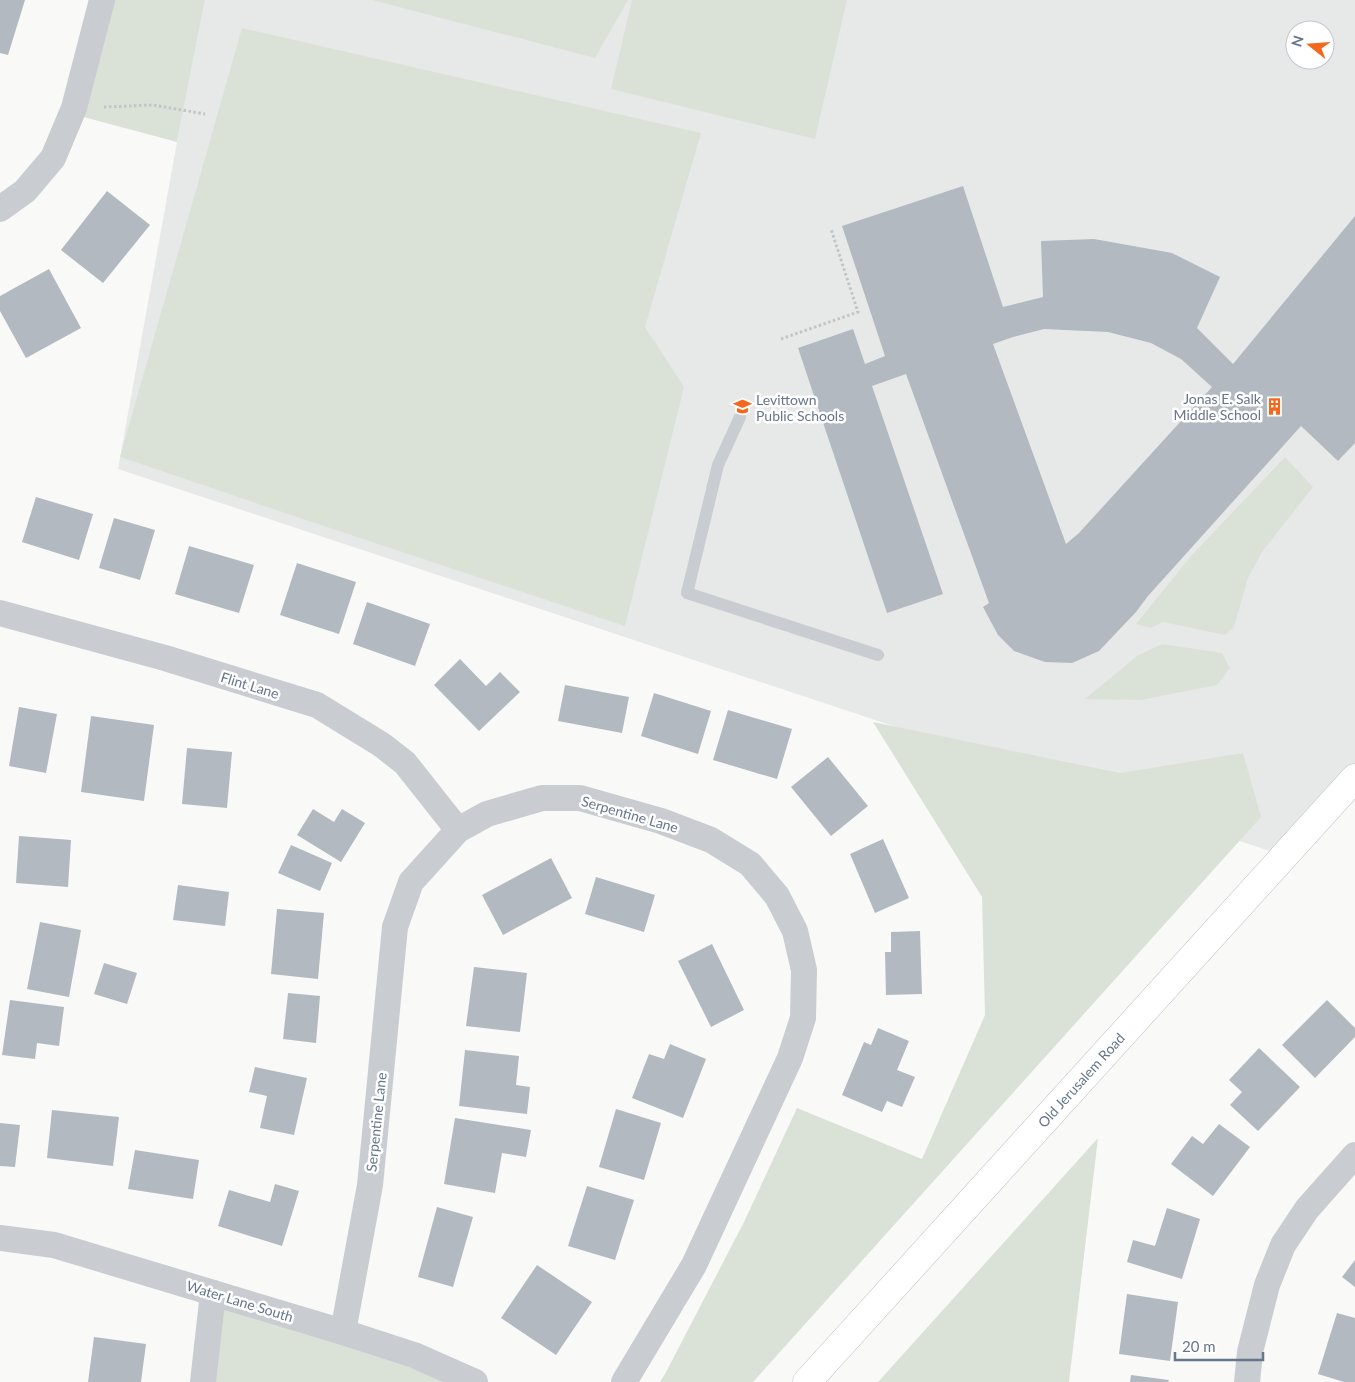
<svg xmlns="http://www.w3.org/2000/svg" width="1355" height="1382" font-family="Lato,sans-serif">
  <style>
    .built { fill: #e7e9e8; fill-rule: evenodd }
    .green { fill: #dae2d8 }
    .building { fill: #b2b9c1; fill-rule: evenodd }
    .lines { fill: none; stroke-linecap: round; stroke-linejoin: round }
    .secondary-casing { stroke: #bdc1c7; stroke-width: 29 }
    .path { stroke: #c2c4c7; stroke-width: 3; stroke-dasharray: 2.5 2.5; stroke-linecap: butt }
    .service { stroke: #c9ccd1; stroke-width: 12 }
    .minor { stroke: #c9ccd1; stroke-width: 26 }
    .secondary { stroke: #fff; stroke-width: 28 }
    .labels { text-anchor: middle; dominant-baseline: central; stroke-width: 5; stroke-linejoin: round; paint-order: stroke }
    .poi-label { font-size: 14px; fill: #66768b; stroke: #fff; text-anchor: end }
    .street-label { font-size: 14px; fill: #66768b; stroke: #fff }
  </style>
  <rect width="100%" height="100%" fill="#f9faf7"/>
  <path class="built" d="M205,0H1355V768L1279,854L118,469L177,142ZM1295,30H1325V60H1295Z"/>
  <g class="green">
    <polygon points="106,0 205,0 177,142 76,115"/>
    <polygon points="372,0 628,0 595,58"/>
    <polygon points="632,0 847,0 815,139 611,89"/>
    <polygon points="242,28 701,133 645,327 684,387 625,626 297,517 120,457"/>
    <polygon points="1285,457 1313,487 1262,552 1248,578 1234,627 1225,635 1163,622 1151,628 1136,624 1191,556"/>
    <polygon points="1162,644 1222,653 1230,668 1217,685 1141,700 1085,699 1137,656"/>
    <polygon points="873,722 1120,773 1243,753 1261,817 753,1382 660,1382 665,1374 744,1222 797,1108 922,1159 985,1015 982,897"/>
    <polygon points="1098,1138 1069,1382 878,1382"/>
    <polygon points="217,1296 468,1382 208,1382"/>
  </g>
  <g class="building">
    <polygon points="0,0 25,0 8,55 0,53"/>
    <path d="M963,186L1003,307L1043,297L1041,241L1094,239L1172,253L1220,277L1197,328L1233,364L1355,216V443L1338,461L1301,426L1148,596L1136,612L1099,651L1072,663L1045,662L1014,651L998,635L983,607L989,603L906,374L872,386L943,594L887,613L798,348L853,329L865,364L885,356L842,226ZM1044,329L1108,332L1151,343L1181,359L1212,387L1079,533L1066,544L993,344L1013,337Z"/>
    <polygon points="107,191 150,225 103,283 61,250"/>
    <polygon points="49,269 81,328 26,358 0,311 0,296"/>
    <polygon points="36,497 93,514 79,560 22,542"/>
    <polygon points="114,518 155,530 140,580 99,568"/>
    <polygon points="189,546 254,565 239,613 175,594"/>
    <polygon points="297,563 356,582 339,634 280,615"/>
    <polygon points="367,602 430,624 415,666 353,644"/>
    <polygon points="460,659 486,686 500,672 520,692 479,731 434,685"/>
    <polygon points="565,685 629,697 622,733 558,721"/>
    <polygon points="654,693 711,711 698,754 641,736"/>
    <polygon points="19,707 57,714 46,773 9,766"/>
    <polygon points="728,710 792,729 777,779 713,760"/>
    <polygon points="91,716 154,725 144,801 81,792"/>
    <polygon points="187,748 232,752 227,808 182,804"/>
    <polygon points="828,757 868,806 831,836 791,787"/>
    <polygon points="313,809 334,822 342,809 365,823 341,862 297,835"/>
    <polygon points="19,836 71,840 68,887 16,883"/>
    <polygon points="883,839 909,898 875,913 850,854"/>
    <polygon points="291,845 332,863 320,891 278,873"/>
    <polygon points="551,858 572,898 503,935 482,895"/>
    <polygon points="596,877 655,895 644,932 585,914"/>
    <polygon points="178,885 229,892 225,926 173,920"/>
    <polygon points="277,909 324,913 318,979 271,974"/>
    <polygon points="40,922 81,930 69,997 27,989"/>
    <polygon points="920,931 922,994 886,995 885,952 891,952 891,932"/>
    <polygon points="712,944 744,1010 711,1027 678,961"/>
    <polygon points="104,963 137,973 127,1004 94,994"/>
    <polygon points="474,967 527,973 520,1032 466,1026"/>
    <polygon points="288,993 320,996 316,1043 283,1039"/>
    <polygon points="10,1000 64,1007 59,1046 37,1043 35,1059 2,1055"/>
    <polygon points="1327,1000 1355,1028 1355,1037 1315,1078 1282,1045"/>
    <polygon points="878,1028 909,1041 897,1070 915,1077 902,1107 887,1101 882,1112 842,1095 864,1042 871,1045"/>
    <polygon points="670,1044 706,1059 683,1118 632,1098 649,1054 664,1059"/>
    <polygon points="1259,1048 1300,1087 1258,1131 1230,1105 1242,1092 1229,1080"/>
    <polygon points="465,1050 519,1056 516,1085 530,1087 527,1114 459,1106"/>
    <polygon points="255,1067 307,1078 294,1135 260,1128 267,1096 249,1092"/>
    <polygon points="616,1109 661,1123 644,1180 599,1167"/>
    <polygon points="52,1110 119,1117 113,1166 47,1158"/>
    <polygon points="455,1118 531,1130 526,1157 502,1153 495,1193 444,1184"/>
    <polygon points="0,1123 20,1125 15,1167 0,1166"/>
    <polygon points="1219,1124 1250,1147 1213,1196 1171,1164 1192,1136 1203,1144"/>
    <polygon points="135,1150 199,1160 193,1199 128,1189"/>
    <polygon points="275,1184 299,1191 282,1246 218,1226 229,1190 270,1202"/>
    <polygon points="587,1186 634,1200 615,1260 568,1246"/>
    <polygon points="437,1207 473,1217 453,1287 418,1277"/>
    <polygon points="1167,1208 1200,1219 1182,1279 1127,1262 1133,1240 1155,1246"/>
    <polygon points="1355,1260 1355,1287 1342,1277"/>
    <polygon points="537,1265 592,1302 556,1355 501,1318"/>
    <polygon points="1127,1294 1178,1302 1170,1361 1119,1354"/>
    <polygon points="1337,1313 1355,1318 1355,1382 1344,1382 1318,1374"/>
    <polygon points="94,1337 146,1344 141,1382 88,1382"/>
    <polygon points="1131,1375 1169,1380 1168,1382 1130,1382"/>
  </g>
  <g class="lines">
    <defs>
      <polyline id="secondary" points="807,1382 1355,778"/>
    </defs>
    <use href="#secondary" class="secondary-casing"/>
    <g class="path">
      <polyline points="104,107 153,105 205,114"/>
      <polyline points="781,339 858,312 831,229"/>
    </g>
    <polyline class="service" points="740,417 718,465 687,593 878,655"/>
    <g class="minor">
      <polyline points="0,209 25,191 53,158 74,108 102,0"/>
      <polyline points="0,613 165,658 317,705 382,745 405,763 458,830"/>
      <polyline points="0,1238 54,1245 343,1332 414,1355 475,1382"/>
      <polyline points="343,1332 370,1185 395,927 411,882 458,830 487,814 542,798 580,798 661,821 711,840 750,864 777,896 795,931 804,970 803,1018 790,1058 694,1265 624,1382"/>
      <polyline points="203,1382 213,1293"/>
      <polyline points="1247,1382 1250,1352 1267,1285 1283,1245 1307,1209 1355,1155"/>
    </g>
    <use href="#secondary" class="secondary"/>
  </g>
  <defs>
    <symbol id="building-bare" viewBox="-9 -9 18 18"><path d="M-4-6H4V6H1V3H-1V6H-4ZM-2.5-4.3h1.7v1.8h-1.7ZM.8-4.3h1.7v1.8H.8ZM-2.5-1h1.7V.8h-1.7ZM.8-1h1.7V.8H.8Z" fill="#f4681d" stroke="#fff" stroke-width="2.5" paint-order="stroke"/></symbol>
    <symbol id="school-bare" viewBox="-9 -9 18 18"><path d="M0-5L7-2L0 1L-7-2ZM-4 1L0 2.5L4 1V4Q0 6-4 4Z" fill="#f4681d" stroke="#fff" stroke-width="2.5" paint-order="stroke"/></symbol>
  </defs>
  <g fill-rule="evenodd">
    <use href="#building-bare" x="1262" y="394" width="25" height="25"/>
    <use href="#school-bare" x="730" y="394" width="25" height="25"/>
  </g>
  <g class="labels">
    <g class="poi-label">
      <text x="1261" y="398">Jonas E. Salk<tspan x="1261" dy="16">Middle School</tspan></text>
      <text x="756" y="399" text-anchor="start">Levittown<tspan x="756" dy="16">Public Schools</tspan></text>
    </g>
    <g class="street-label">
      <text transform="translate(250 685) rotate(17)">Flint Lane</text>
      <text transform="translate(630 814) rotate(16)">Serpentine Lane</text>
      <text transform="translate(1081 1080) rotate(-48)">Old Jerusalem Road</text>
      <text transform="translate(376 1122) rotate(-84)">Serpentine Lane</text>
      <text transform="translate(240 1301) rotate(17)">Water Lane South</text>
    </g>
  </g>
  <g transform="translate(1310 45) rotate(287)"><circle r="24" fill="#ffffff" stroke="#c2c8d1"/>
  <path d="M0-4L9 19L0 12L-9 19Z" fill="#f4681d"/>
  <text y="-8" font-size="14" font-weight="bold" text-anchor="middle" fill="#66768b">N</text>
  </g>
  <path d="M1175 1352v8h88v-8" fill="none" stroke="#66768b" stroke-width="2.5"/>
  <text x="1182" y="1352" font-size="15" fill="#66768b" stroke="#ffffff" stroke-width="4" paint-order="stroke">20 m</text>
</svg>
